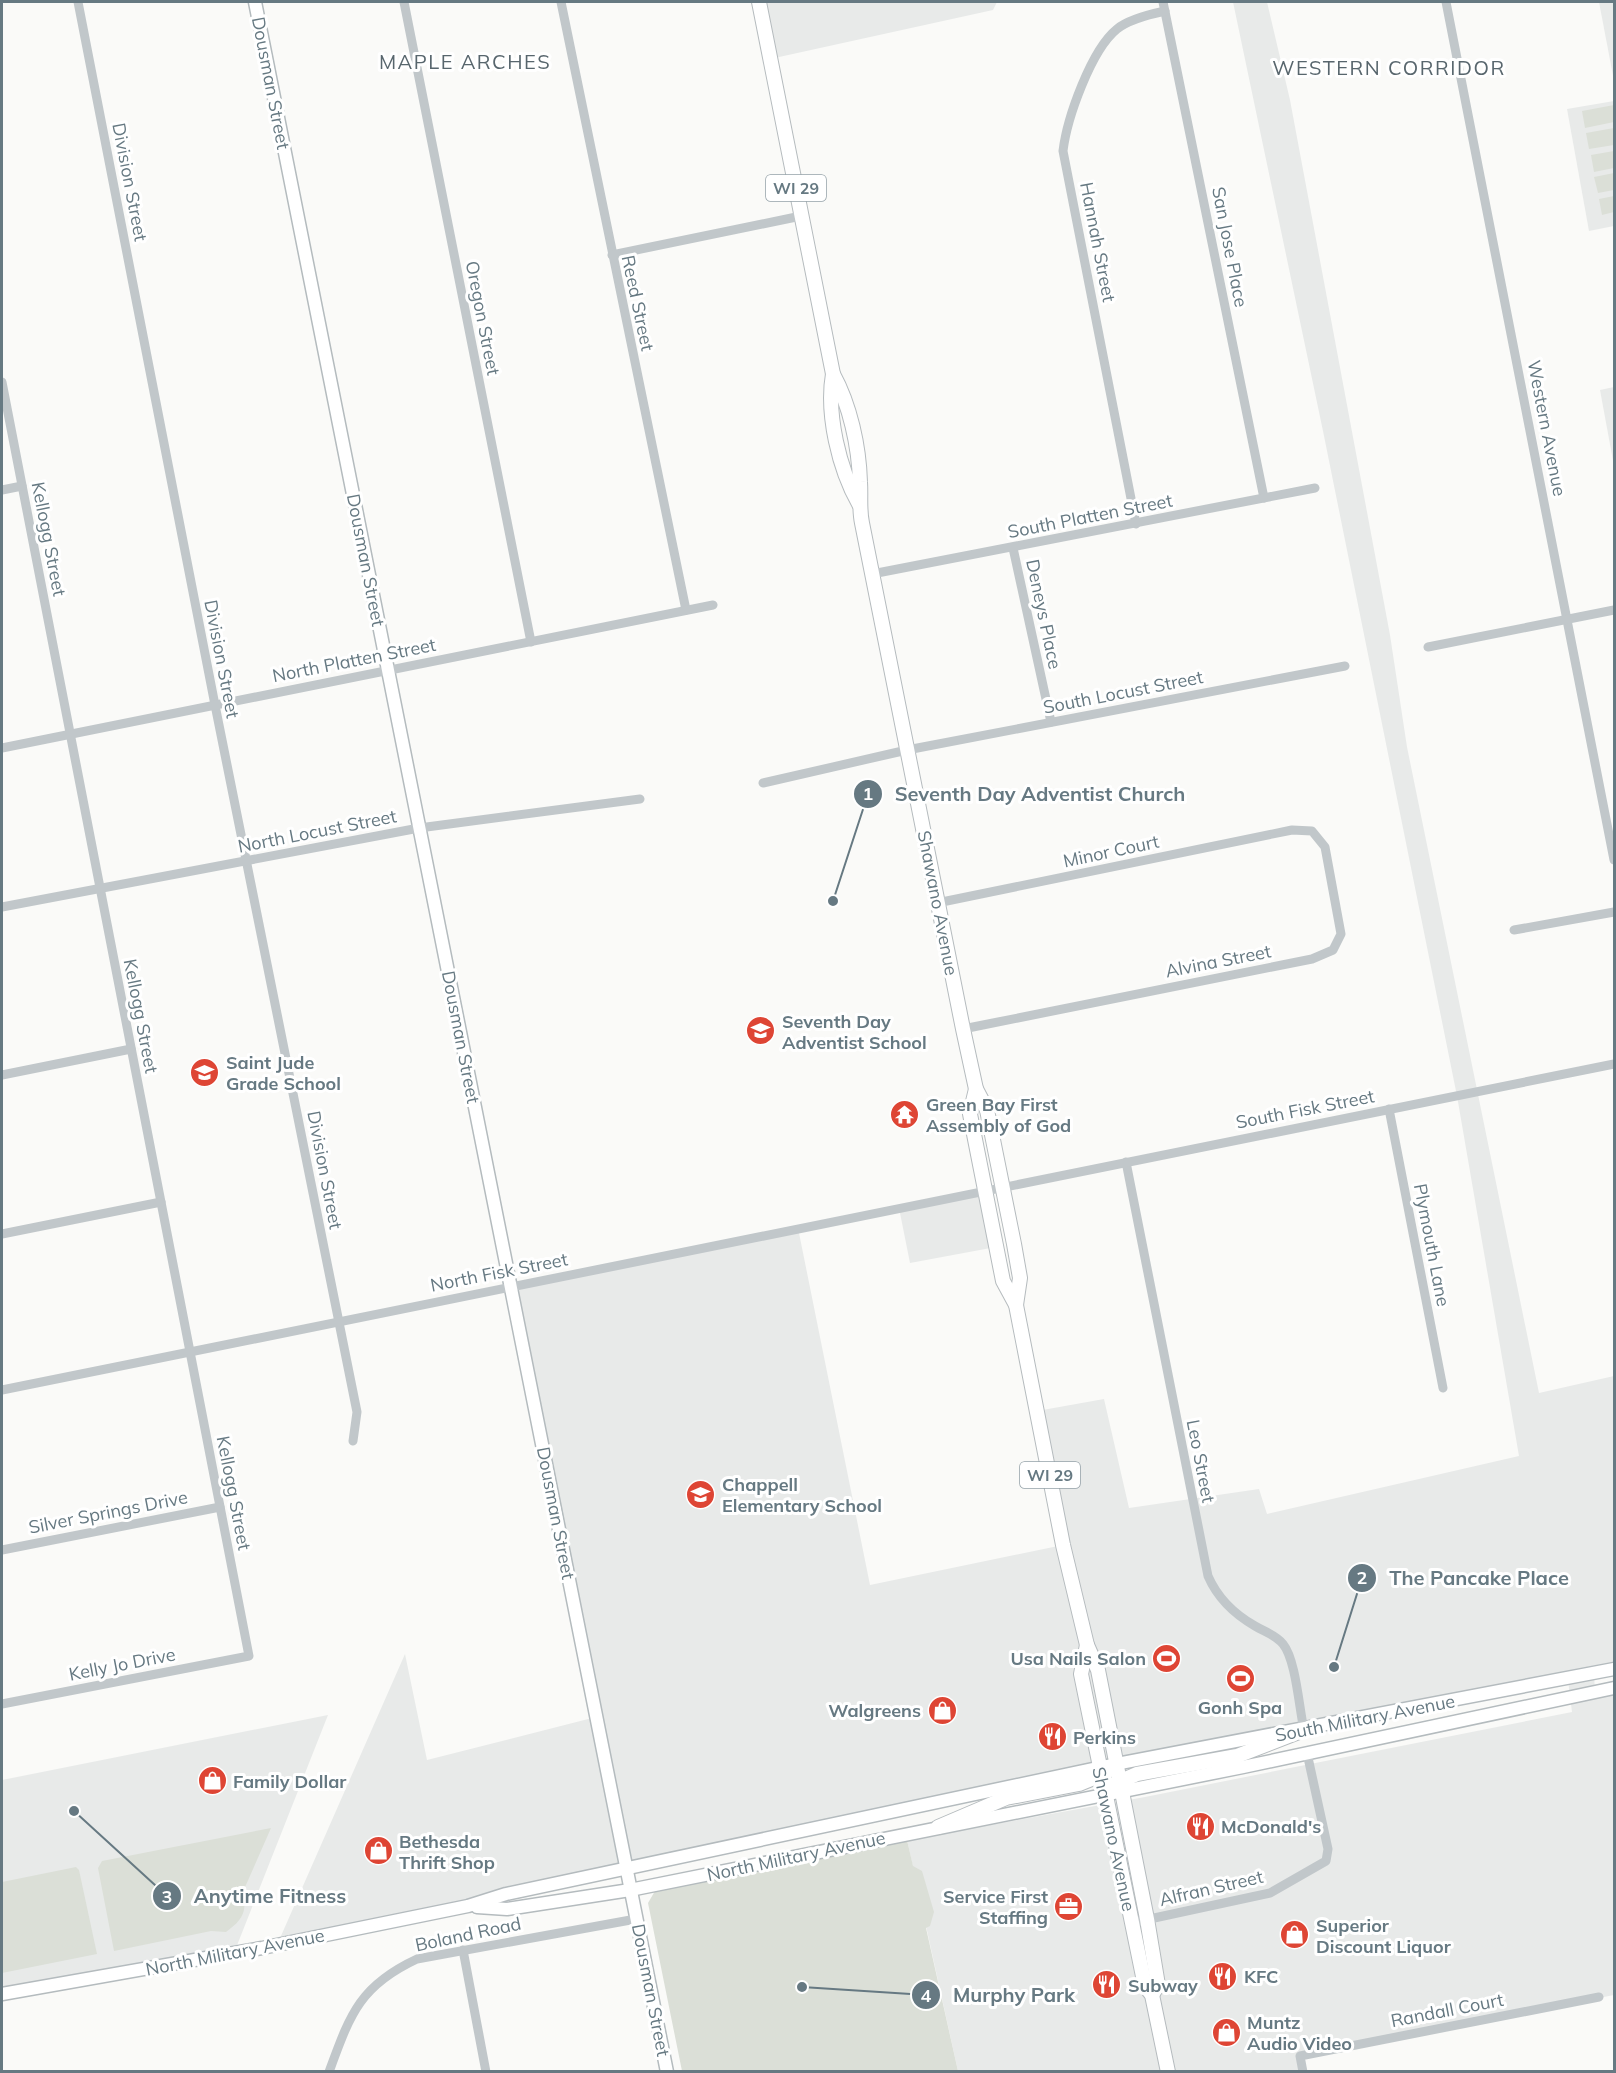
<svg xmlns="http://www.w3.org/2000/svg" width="1616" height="2073" font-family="Mulish,sans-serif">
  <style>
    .built { fill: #e8eae9 }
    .green { fill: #dbdfd7 }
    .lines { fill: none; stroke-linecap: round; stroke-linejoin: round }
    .secondary-casing { stroke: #b4bbbe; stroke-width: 15 }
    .primary-casing { stroke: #b5bbbe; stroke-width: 16 }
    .street { stroke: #c1c7ca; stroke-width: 9 }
    .secondary { stroke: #fff; stroke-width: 12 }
    .primary { stroke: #fff; stroke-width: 14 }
    .labels { text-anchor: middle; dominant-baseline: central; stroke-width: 6; stroke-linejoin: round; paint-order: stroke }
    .shield { fill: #fff; stroke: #94a1a8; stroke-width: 1.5 }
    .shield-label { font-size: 16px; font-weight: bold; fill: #667982 }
    .street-label { font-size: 18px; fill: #667982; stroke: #fff }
    .poi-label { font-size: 18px; font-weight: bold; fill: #667982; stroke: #fff; text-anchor: start }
    .neighbourhood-label { font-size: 20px; letter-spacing: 1.5px; fill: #58666d; stroke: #fff }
    .leader { fill: none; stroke: #667982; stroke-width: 2 }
    .callout-dot { fill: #667982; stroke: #fff; stroke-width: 2 }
    .mark-label { font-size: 18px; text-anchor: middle; font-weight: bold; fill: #fff }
    .callout-label { font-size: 20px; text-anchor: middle; font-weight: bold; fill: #667982; stroke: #fff; stroke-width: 6; stroke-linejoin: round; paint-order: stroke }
  </style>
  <rect width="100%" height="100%" fill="#fafaf8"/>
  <g class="built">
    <polygon points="759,2 997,2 993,10 770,59"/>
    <polygon points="1233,2 1267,2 1290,100 1390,635 1407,747 1539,1393 1614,1376 1614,1669 1594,1674 1595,1692 1614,1688 1614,1995 1301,2056 1303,2071 958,2071 907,1840 1145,1797 1572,1712 1568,1680 1116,1764 277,1945 405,1654 427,1760 596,1717 510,1287 798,1228 870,1585 1063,1545 1037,1411 1104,1399 1129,1508 1259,1489 1267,1514 1519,1456 1457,1096 1323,431"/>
    <polygon points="1599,2 1614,2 1614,81"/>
    <polygon points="1614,101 1614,226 1589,231 1567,109"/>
    <polygon points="1614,387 1614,466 1600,390"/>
    <polygon points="985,1191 996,1247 910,1263 899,1208"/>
    <polygon points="328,1715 234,1953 2,1994 2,1780"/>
  </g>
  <g class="green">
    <polygon points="1614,105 1614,122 1585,128 1582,111"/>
    <polygon points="1614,128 1614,145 1589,149 1586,133"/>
    <polygon points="1614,151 1614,168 1594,172 1591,155"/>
    <polygon points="1614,173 1614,190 1598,193 1594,177"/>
    <polygon points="1614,196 1614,212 1602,215 1599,199"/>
    <path d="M271,1828L242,1894C249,1912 240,1922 226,1932L211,1931L114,1951L98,1868L102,1861Z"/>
    <polygon points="907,1840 913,1866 922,1871 934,1912 930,1926 926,1928 958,2071 682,2071 648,1903 655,1891"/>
    <polygon points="76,1867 79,1870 97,1954 2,1973 2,1882"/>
  </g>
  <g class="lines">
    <defs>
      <g id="secondary">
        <polyline points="255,2 667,2072"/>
        <polyline points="477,1907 507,1909 630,1890 1243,1767 1614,1688"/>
        <polyline points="2,1994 262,1948 468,1906 506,1894 1116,1764 1614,1669"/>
      </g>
      <g id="primary">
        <path d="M759,2L833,374C850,405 859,446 860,482C861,496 859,509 862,523L963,1029L976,1089L987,1110L1014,1244L1020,1278L1016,1305"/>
        <path d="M833,374C826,414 839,469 859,504"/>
        <polyline points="976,1089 970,1114 1003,1281 1016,1305 1063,1545 1087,1645 1098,1670 1147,1919 1158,1985 1152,1995"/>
        <polyline points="1087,1645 1081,1674 1145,1986 1152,1995 1168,2072"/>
        <polyline points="1114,1784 1137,1774 1237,1756 1304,1730"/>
        <polyline points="938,1827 1006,1798 1079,1784 1106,1773"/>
      </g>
    </defs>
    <use href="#secondary" class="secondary-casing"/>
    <use href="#primary" class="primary-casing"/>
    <g class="street">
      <polyline points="78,2 215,705 357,1412 353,1441"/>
      <polyline points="404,2 531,642"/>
      <polyline points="561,2 686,610"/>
      <polyline points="1163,2 1264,498"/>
      <polyline points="1446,2 1614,860"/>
      <polyline points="612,255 801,216"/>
      <polyline points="2,382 249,1656 2,1704"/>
      <polyline points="2,490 22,486"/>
      <path d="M1136,524L1063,151C1067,118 1091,50 1117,29C1129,19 1151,14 1165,11"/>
      <polyline points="1013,548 1051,722"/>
      <polyline points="872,574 1315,488"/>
      <polyline points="1428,647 1614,610"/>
      <polyline points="2,748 713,605"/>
      <polyline points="763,783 907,750 1345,666"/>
      <polyline points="937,903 1292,830 1312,831 1325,847 1341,934 1333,950 1312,959 963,1029"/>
      <polyline points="2,907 419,828 640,799"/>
      <polyline points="1514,930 1614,912"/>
      <polyline points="2,1075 131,1049"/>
      <polyline points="1389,1109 1443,1388"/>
      <path d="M1126,1162L1208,1576C1218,1599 1234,1614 1255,1626C1265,1632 1276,1635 1283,1644C1296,1660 1299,1708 1304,1730"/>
      <polyline points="2,1234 161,1202"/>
      <polyline points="2,1390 1614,1064"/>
      <polyline points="2,1550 220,1507"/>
      <polyline points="1131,1923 1270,1893 1326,1861 1328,1849 1307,1753"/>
      <polyline points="463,1950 486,2072"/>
      <path d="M329,2072C350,2015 359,1986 417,1959L636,1919"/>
      <polyline points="1303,2072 1300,2056 1599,1997"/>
    </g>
    <use href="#secondary" class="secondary"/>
    <use href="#primary" class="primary"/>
  </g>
  <defs>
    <symbol id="school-disc" viewBox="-11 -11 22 22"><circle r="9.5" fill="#de4534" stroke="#fff"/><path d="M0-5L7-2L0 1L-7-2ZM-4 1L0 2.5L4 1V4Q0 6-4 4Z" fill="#fff"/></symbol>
    <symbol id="temple-disc" viewBox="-11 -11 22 22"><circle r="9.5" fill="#de4534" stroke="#fff"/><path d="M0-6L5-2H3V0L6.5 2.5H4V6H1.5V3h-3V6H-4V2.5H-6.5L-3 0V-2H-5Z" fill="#fff"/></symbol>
    <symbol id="stadium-disc" viewBox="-11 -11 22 22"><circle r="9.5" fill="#de4534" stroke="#fff"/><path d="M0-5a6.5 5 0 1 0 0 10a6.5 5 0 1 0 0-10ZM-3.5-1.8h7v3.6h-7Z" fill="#fff"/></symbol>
    <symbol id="shop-disc" viewBox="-11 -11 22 22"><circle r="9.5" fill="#de4534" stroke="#fff"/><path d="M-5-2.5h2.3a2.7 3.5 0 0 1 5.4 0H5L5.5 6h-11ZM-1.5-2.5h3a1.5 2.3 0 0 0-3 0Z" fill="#fff"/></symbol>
    <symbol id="restaurant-disc" viewBox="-11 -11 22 22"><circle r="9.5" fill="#de4534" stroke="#fff"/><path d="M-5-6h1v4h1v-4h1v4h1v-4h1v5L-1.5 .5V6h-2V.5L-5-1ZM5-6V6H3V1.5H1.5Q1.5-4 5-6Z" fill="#fff"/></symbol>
    <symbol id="office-disc" viewBox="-11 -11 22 22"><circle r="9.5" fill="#de4534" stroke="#fff"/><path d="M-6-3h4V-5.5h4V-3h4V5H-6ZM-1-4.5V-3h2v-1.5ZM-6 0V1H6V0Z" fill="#fff"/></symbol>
  </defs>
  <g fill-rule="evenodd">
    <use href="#school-disc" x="744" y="1014" width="33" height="33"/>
    <use href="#school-disc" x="188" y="1056" width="33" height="33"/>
    <use href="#temple-disc" x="888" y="1098" width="33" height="33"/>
    <use href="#school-disc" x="684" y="1478" width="33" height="33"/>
    <use href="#stadium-disc" x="1150" y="1642" width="33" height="33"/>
    <use href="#stadium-disc" x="1224" y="1662" width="33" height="33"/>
    <use href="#shop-disc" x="926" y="1694" width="33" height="33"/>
    <use href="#restaurant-disc" x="1036" y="1720" width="33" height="33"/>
    <use href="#shop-disc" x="196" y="1764" width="33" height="33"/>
    <use href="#restaurant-disc" x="1184" y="1810" width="33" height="33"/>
    <use href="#shop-disc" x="362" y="1834" width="33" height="33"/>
    <use href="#office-disc" x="1052" y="1890" width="33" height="33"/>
    <use href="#shop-disc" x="1278" y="1918" width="33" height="33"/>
    <use href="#restaurant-disc" x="1206" y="1960" width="33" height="33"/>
    <use href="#restaurant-disc" x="1090" y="1968" width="33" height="33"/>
    <use href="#shop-disc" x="1210" y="2016" width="33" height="33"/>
  </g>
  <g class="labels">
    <g class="shield">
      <rect x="766" y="175" width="60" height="26" rx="4.5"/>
      <rect x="1020" y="1462" width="60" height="26" rx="4.5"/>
    </g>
    <g class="shield-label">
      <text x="796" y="188">WI 29</text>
      <text x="1050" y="1475">WI 29</text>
    </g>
    <g class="street-label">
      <text transform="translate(271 83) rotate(79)">Dousman Street</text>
      <text transform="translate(130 182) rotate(79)">Division Street</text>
      <text transform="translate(1098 242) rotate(79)">Hannah Street</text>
      <text transform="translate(1230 247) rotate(79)">San Jose Place</text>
      <text transform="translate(638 303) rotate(78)">Reed Street</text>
      <text transform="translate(483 318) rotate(79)">Oregon Street</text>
      <text transform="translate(1547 428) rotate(79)">Western Avenue</text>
      <text transform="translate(1090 516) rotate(-11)">South Platten Street</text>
      <text transform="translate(49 539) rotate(79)">Kellogg Street</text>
      <text transform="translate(366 560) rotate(79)">Dousman Street</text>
      <text transform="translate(1044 614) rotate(78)">Deneys Place</text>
      <text transform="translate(222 659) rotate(79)">Division Street</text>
      <text transform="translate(354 660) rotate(-11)">North Platten Street</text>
      <text transform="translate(1123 692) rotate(-11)">South Locust Street</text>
      <text transform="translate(317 831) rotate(-11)">North Locust Street</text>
      <text transform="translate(1111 851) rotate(-12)">Minor Court</text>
      <text transform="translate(938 903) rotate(79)">Shawano Avenue</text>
      <text transform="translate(1218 961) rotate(-11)">Alvina Street</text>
      <text transform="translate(141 1016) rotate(79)">Kellogg Street</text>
      <text transform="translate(461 1037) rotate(79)">Dousman Street</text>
      <text transform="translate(1305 1109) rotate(-11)">South Fisk Street</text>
      <text transform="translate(325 1170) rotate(79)">Division Street</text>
      <text transform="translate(1432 1245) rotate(79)">Plymouth Lane</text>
      <text transform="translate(499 1272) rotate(-11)">North Fisk Street</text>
      <text transform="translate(1201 1461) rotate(79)">Leo Street</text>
      <text transform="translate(234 1493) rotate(79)">Kellogg Street</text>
      <text transform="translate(108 1512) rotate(-11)">Silver Springs Drive</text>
      <text transform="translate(556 1513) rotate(79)">Dousman Street</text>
      <text transform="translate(122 1664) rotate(-11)">Kelly Jo Drive</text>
      <text transform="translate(1365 1718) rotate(-11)">South Military Avenue</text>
      <text transform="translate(1114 1839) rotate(78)">Shawano Avenue</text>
      <text transform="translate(796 1856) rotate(-12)">North Military Avenue</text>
      <text transform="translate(1211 1888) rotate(-13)">Alfran Street</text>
      <text transform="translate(468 1934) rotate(-12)">Boland Road</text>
      <text transform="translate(235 1952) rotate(-11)">North Military Avenue</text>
      <text transform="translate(651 1990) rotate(79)">Dousman Street</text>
      <text transform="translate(1447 2010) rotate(-11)">Randall Court</text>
    </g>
    <g class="poi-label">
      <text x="782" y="1021">Seventh Day<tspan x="782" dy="21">Adventist School</tspan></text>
      <text x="226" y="1062">Saint Jude<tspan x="226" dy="21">Grade School</tspan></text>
      <text x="926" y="1104">Green Bay First<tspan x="926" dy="21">Assembly of God</tspan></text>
      <text x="722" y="1484">Chappell<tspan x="722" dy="21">Elementary School</tspan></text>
      <text x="1146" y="1658" text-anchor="end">Usa Nails Salon</text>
      <text x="1240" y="1707" text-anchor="middle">Gonh Spa</text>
      <text x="921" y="1710" text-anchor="end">Walgreens</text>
      <text x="1073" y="1737">Perkins</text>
      <text x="233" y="1781">Family Dollar</text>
      <text x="1221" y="1826">McDonald's</text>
      <text x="399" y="1841">Bethesda<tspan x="399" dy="21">Thrift Shop</tspan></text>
      <text x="1048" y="1896" text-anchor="end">Service First<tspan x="1048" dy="21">Staffing</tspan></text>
      <text x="1316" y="1925">Superior<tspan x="1316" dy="21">Discount Liquor</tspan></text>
      <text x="1244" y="1976">KFC</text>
      <text x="1128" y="1985">Subway</text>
      <text x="1247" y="2022">Muntz<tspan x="1247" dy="21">Audio Video</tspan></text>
    </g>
    <g class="neighbourhood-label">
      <text x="465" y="61">MAPLE ARCHES</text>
      <text x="1389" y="67">WESTERN CORRIDOR</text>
    </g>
  </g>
  <path class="leader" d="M833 901L868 794M1334 1667L1362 1578M74 1811L167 1896M802 1987L926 1995"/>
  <g class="callout-dot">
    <circle cx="833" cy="901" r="6"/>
    <circle cx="1334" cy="1667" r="6"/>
    <circle cx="74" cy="1811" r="6"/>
    <circle cx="802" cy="1987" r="6"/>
    <circle cx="868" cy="794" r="15"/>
    <circle cx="1362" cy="1578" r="15"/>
    <circle cx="167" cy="1896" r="15"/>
    <circle cx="926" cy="1995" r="15"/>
  </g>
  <g class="mark-label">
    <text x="868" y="800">1</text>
    <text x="1362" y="1584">2</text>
    <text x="167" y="1903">3</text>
    <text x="926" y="2002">4</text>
  </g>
  <g class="callout-label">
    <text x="1040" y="801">Seventh Day Adventist Church</text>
    <text x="1479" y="1585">The Pancake Place</text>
    <text x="270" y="1903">Anytime Fitness</text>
    <text x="1014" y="2002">Murphy Park</text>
  </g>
  <rect width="1616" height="2073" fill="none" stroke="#667982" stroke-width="6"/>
</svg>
